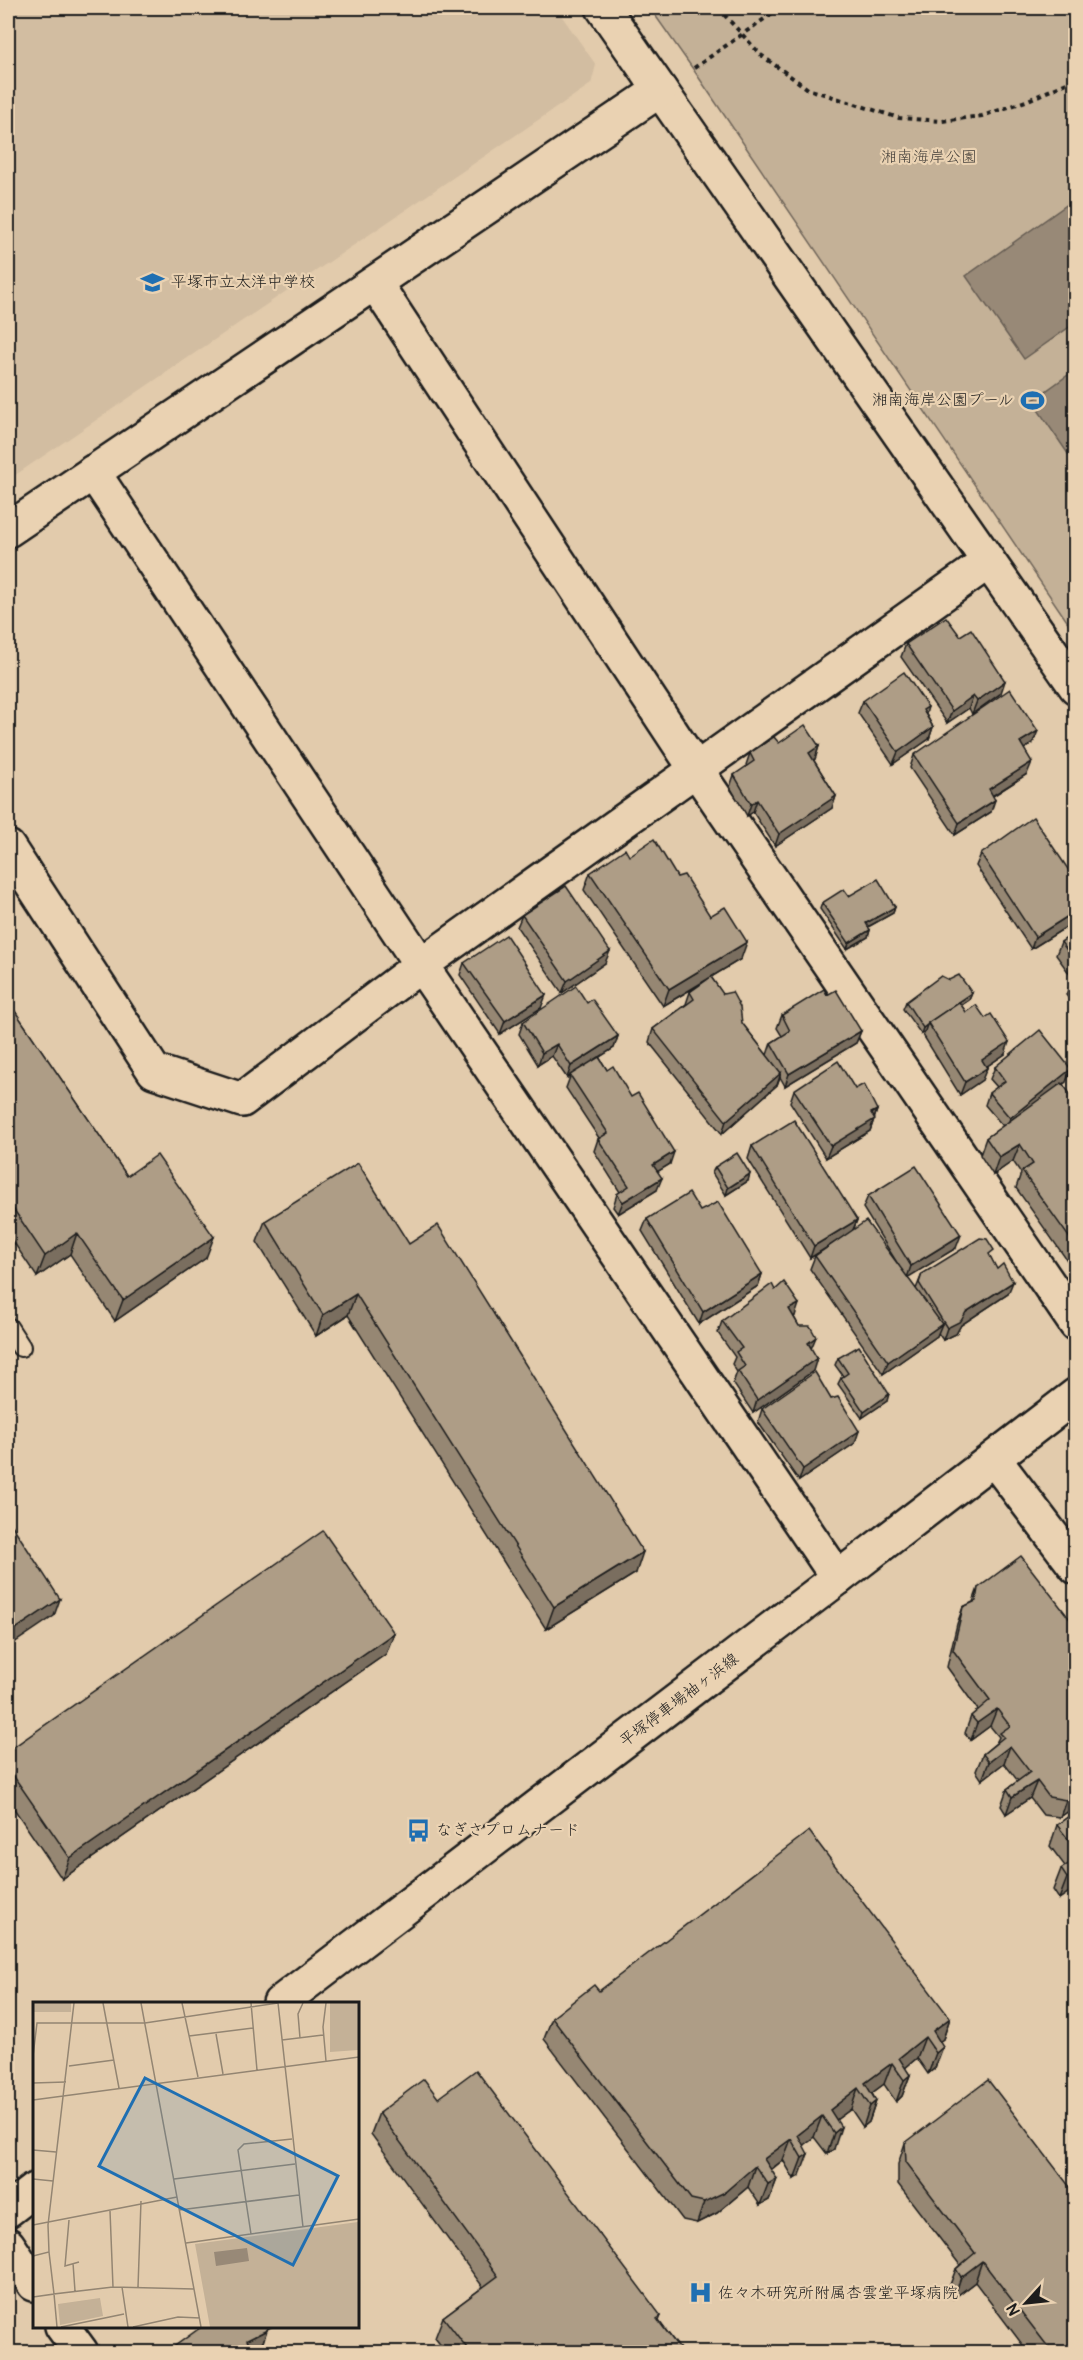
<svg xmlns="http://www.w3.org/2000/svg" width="1083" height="2360" font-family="Pangolin,'Klee One',sans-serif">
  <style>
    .built { fill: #d2bda1 }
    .green { fill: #c4b197; stroke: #70665a; stroke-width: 1.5 }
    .water { fill: #988977; stroke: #665d53; stroke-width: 1.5 }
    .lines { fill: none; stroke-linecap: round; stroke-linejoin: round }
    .service-casing { stroke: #1c1c1c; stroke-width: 22 }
    .minor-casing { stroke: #1c1c1c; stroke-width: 38 }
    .tertiary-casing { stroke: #1c1c1c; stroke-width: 38 }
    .secondary-casing { stroke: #1c1c1c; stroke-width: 38 }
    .path { stroke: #1c1c1c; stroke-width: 4; stroke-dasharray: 4.5 4.5; stroke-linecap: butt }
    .service { stroke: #ead2b2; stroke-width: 18 }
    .minor { stroke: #ead2b2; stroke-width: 33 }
    .tertiary { stroke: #ead2b2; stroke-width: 33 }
    .secondary { stroke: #ead2b2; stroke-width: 33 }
    .wall { fill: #968773; stroke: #1c1c1c; stroke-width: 1.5 }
    .shaded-wall { fill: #7a6e5e; stroke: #1c1c1c; stroke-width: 1.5 }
    .building { fill: #ae9d86; stroke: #1c1c1c; stroke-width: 1.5 }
    .labels { text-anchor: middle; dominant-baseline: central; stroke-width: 4.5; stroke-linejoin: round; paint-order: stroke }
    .park-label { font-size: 16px; fill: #46413b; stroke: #ead2b2 }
    .poi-label { font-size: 16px; fill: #1c1c1c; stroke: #ead2b2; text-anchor: start }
    .street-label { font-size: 16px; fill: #1c1c1c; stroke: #ead2b2 }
    .inset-road { fill: none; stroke: #938572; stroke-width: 1.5 }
    .view { fill: #1f6fb2; fill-opacity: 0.15; stroke: #1f6fb2; stroke-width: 3 }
    .inset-edge { fill: none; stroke: #1c1c1c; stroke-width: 3 }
  </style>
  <rect width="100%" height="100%" fill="#e2cbac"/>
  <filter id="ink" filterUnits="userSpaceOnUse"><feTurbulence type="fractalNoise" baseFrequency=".0167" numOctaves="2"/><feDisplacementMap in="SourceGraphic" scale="12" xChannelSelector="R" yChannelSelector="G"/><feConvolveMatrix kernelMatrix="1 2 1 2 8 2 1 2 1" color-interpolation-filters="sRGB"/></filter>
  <g filter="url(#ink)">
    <polygon class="built" points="8,8 556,8 596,65 591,84 8,480"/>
    <polygon class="green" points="650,8 1075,8 1075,633 693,69"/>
    <g class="water">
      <polygon points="1075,199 1075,323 1024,359 966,276"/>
      <polygon points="1075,370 1075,464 1032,401"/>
    </g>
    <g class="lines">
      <defs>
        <polyline id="service" points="8,1327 21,1347"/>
        <g id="minor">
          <polyline points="603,8 1076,687"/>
          <polyline points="375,283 697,771 1076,1324"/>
          <polyline points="93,472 421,965 838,1578"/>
          <polyline points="8,530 660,90"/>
          <polyline points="8,847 154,1071 242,1100 421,965 988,562"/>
          <polyline points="994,1459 1076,1567"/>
        </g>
        <g id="tertiary">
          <polyline points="8,2245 34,2284"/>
          <polyline points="62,2326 81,2352"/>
        </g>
        <g id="secondary">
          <polyline points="280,2003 838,1578 1076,1395"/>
          <polyline points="8,2210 34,2190"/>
        </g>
      </defs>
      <use href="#service" class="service-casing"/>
      <use href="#minor" class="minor-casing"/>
      <use href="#tertiary" class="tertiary-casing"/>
      <use href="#secondary" class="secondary-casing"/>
      <g class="path">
        <polyline points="718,8 761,55 808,89 899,118 942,121 982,116 1026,101 1076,79"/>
        <polyline points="694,68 780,8"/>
      </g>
      <use href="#service" class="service"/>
      <use href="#minor" class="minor"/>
      <use href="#tertiary" class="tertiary"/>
      <use href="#secondary" class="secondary"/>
    </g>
    <g class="wall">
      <polygon points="960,636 1001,693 972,714 969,708 947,723 901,657 906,644"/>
      <polygon points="863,701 928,707 926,714 933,727 929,739 893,764 858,713"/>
      <polygon points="779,743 819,746 815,759 813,759 836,796 832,808 775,846 753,812 747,816 730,787 734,775 747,767 746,765 750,753"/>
      <polygon points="1033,743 1024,749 1027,774 993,796 991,812 955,835 910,768 914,755"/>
      <polygon points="981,854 1076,881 1076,921 1031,949 976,866"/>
      <polygon points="629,856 677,877 710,916 741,959 711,977 742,1023 767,1055 771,1043 782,1036 777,1028 782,1015 827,995 861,1031 856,1043 785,1086 780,1077 777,1085 722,1134 649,1042 653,1029 686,1004 690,992 707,980 663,1006 584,890 590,873"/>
      <polygon points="849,896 895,907 893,913 868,927 870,930 868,937 847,949 820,909 822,903"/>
      <polygon points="522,915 605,963 562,993 517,927"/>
      <polygon points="1076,932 1076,1008 1066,995 1071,983 1074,980 1056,955 1061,942"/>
      <polygon points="464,963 541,1008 500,1034 460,975"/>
      <polygon points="972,993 969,1000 961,1005 966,1012 1005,1054 986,1067 982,1080 960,1095 923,1035 925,1031 921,1034 903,1009 906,1002"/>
      <polygon points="8,1001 127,1176 206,1258 115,1321 70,1254 37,1277 8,1234"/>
      <polygon points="587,1003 618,1036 614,1048 599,1057 607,1070 670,1164 658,1171 657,1190 618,1214 613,1207 617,1194 620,1192 594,1151 598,1139 599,1138 566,1088 570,1077 567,1078 552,1056 538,1065 519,1034 523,1022"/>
      <polygon points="995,1067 1071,1069 1066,1082 1063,1084 1073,1113 1076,1116 1076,1273 1016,1188 1021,1173 1013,1161 993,1175 980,1155 986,1138 1003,1126 985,1105 989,1093 997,1087 990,1079"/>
      <polygon points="855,1089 877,1110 870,1131 826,1158 790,1102 794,1090"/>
      <polygon points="752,1146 857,1220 853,1231 899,1266 863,1208 868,1196 956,1248 907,1277 916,1289 922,1274 991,1258 1008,1294 961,1325 956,1334 943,1340 938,1333 937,1336 883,1374 810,1269 815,1256 836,1242 810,1258 748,1159"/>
      <polygon points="715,1167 748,1181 726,1195 712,1173"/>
      <polygon points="700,1211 762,1274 758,1286 699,1324 642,1231 647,1219"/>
      <polygon points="265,1221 409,1244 636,1573 546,1629 348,1315 316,1336 257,1242"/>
      <polygon points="775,1290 795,1316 794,1317 811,1349 813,1371 753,1413 733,1383 737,1372 732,1364 735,1357 718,1333 722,1321"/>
      <polygon points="838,1358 887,1401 862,1418 838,1384 841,1378 843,1376 835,1365"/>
      <polygon points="762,1409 855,1443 799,1481 758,1422"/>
      <polygon points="978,1588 1076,1627 1076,1806 1060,1817 1043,1815 1030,1798 1006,1814 1001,1806 1007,1789 1018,1781 1004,1763 982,1780 976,1771 983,1754 996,1743 999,1737 990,1726 971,1740 965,1733 971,1716 978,1710 947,1667 957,1624 963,1607 973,1602"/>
      <polygon points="386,1654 62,1879 8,1800 8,1751"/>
      <polygon points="1076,1811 1076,1887 1059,1899 1053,1890 1061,1869 1065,1866 1050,1846 1057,1825"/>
      <polygon points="599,1991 950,2018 943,2039 940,2041 935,2068 928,2074 917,2058 905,2068 910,2075 902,2096 896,2102 884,2084 872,2093 876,2101 869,2122 863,2127 851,2109 836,2120 834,2149 827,2154 814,2137 803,2145 800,2175 794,2179 783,2160 771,2170 777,2179 769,2200 760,2205 748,2187 717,2213 697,2223 683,2220 544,2039 552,2018"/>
      <polygon points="438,2098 661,2316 659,2321 682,2352 446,2352 435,2338 443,2317 483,2287 371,2134 379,2113"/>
      <polygon points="905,2143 1076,2352 1028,2352 975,2282 954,2298 948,2290 956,2269 960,2265 898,2184 898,2164"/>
      <polygon points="274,2325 267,2329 263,2342 251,2348 251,2352 173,2352 175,2346"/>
    </g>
    <g class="shaded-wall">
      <polygon points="1005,681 1001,693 972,714 977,701"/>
      <polygon points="973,696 969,708 947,723 952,711"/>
      <polygon points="933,727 929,739 893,764 898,752"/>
      <polygon points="1038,731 1033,743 1015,755 1020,742"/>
      <polygon points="819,746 815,759 805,766 809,753"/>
      <polygon points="1032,762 1027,774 984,801 989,789"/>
      <polygon points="836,796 832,808 775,846 779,834"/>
      <polygon points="757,800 753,812 747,816 751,804"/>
      <polygon points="995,800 991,812 955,835 959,823"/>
      <polygon points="895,907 893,913 864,929 866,923"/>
      <polygon points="1076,911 1076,921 1031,949 1035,937"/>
      <polygon points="870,930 868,937 847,949 849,943"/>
      <polygon points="747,942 741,959 663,1006 669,989"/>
      <polygon points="610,951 605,963 562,993 567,981"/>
      <polygon points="972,993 969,1000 930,1027 928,1024"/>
      <polygon points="546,995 541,1008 500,1034 505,1021"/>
      <polygon points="927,1025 925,1031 921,1034 923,1028"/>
      <polygon points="861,1031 856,1043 785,1086 789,1074"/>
      <polygon points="618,1036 614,1048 567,1078 571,1066"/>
      <polygon points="1009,1042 1005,1054 978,1072 982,1060"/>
      <polygon points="557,1044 552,1056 538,1065 542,1053"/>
      <polygon points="987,1068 982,1080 960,1095 965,1082"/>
      <polygon points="1071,1069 1066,1082 1006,1130 1010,1118"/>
      <polygon points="781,1073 777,1085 722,1134 726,1121"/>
      <polygon points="1076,1104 1076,1106 1070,1120 1069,1108"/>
      <polygon points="877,1110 870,1131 826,1158 831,1146"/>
      <polygon points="1020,1144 1013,1161 993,1175 999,1157"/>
      <polygon points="674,1152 670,1164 649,1177 653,1165"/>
      <polygon points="750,1174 748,1181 726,1195 728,1188"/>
      <polygon points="662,1178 657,1190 618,1214 623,1202"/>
      <polygon points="857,1220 852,1232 810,1258 814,1246"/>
      <polygon points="77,1233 70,1254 37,1277 45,1256"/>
      <polygon points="961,1235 956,1248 907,1278 911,1266"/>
      <polygon points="214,1237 206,1258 115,1321 123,1300"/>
      <polygon points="762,1274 758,1286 699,1324 703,1312"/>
      <polygon points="1013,1282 1008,1294 961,1325 956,1334 943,1340 947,1328 966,1312"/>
      <polygon points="356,1294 348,1315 316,1336 323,1315"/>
      <polygon points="799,1304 795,1316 785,1321 789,1309"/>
      <polygon points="942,1324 937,1336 883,1374 888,1362"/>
      <polygon points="816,1337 811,1349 808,1343"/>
      <polygon points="817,1358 813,1371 753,1413 757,1400"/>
      <polygon points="889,1394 887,1401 862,1418 864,1412"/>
      <polygon points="859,1431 855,1443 799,1481 803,1469"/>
      <polygon points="643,1552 636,1573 546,1629 554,1607"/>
      <polygon points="60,1599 54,1616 8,1647 8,1634"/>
      <polygon points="394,1633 386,1654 62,1879 70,1858"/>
      <polygon points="997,1709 990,1726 971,1740 977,1723"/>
      <polygon points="1010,1746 1004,1763 982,1780 989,1762"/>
      <polygon points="1037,1781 1030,1798 1006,1814 1012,1797"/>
      <polygon points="1076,1793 1076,1806 1060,1817 1066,1800"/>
      <polygon points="1076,1872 1076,1887 1059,1899 1067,1878"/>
      <polygon points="950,2018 943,2039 932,2047 933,2031"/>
      <polygon points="925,2037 917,2058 899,2073 899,2058"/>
      <polygon points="943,2047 935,2068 928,2074 936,2053"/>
      <polygon points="892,2063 884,2084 865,2098 865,2083"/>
      <polygon points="910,2075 902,2096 896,2102 904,2080"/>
      <polygon points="858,2088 851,2109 829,2125 830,2110"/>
      <polygon points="876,2101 869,2122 863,2127 870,2106"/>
      <polygon points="822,2116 814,2137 797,2150 798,2135"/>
      <polygon points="841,2127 834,2149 827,2154 834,2133"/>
      <polygon points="791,2139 783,2160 762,2176 764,2159"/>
      <polygon points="808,2154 800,2175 794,2179 802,2158"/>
      <polygon points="755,2166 748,2187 717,2213 697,2223 704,2202"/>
      <polygon points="777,2179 769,2200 760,2205 768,2184"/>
      <polygon points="982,2261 975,2282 954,2298 961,2277"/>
      <polygon points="264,2325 274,2325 262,2332"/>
      <polygon points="267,2330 263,2342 243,2352 247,2340"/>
    </g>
    <g class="building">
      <polygon points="946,617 960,636 971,629 1005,681 977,701 973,696 952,711 906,644"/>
      <polygon points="904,672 928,707 923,710 933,727 898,752 863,701"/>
      <polygon points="1010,689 1038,731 1020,742 1032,762 989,789 995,800 959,823 914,755"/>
      <polygon points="805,725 819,746 809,753 836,796 779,834 757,800 751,804 734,775 754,761 750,753 774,737 779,743"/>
      <polygon points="1033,817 1076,881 1076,911 1035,937 981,854"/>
      <polygon points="654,839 677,877 684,875 710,916 725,907 747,942 669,989 590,873 625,849 629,856"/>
      <polygon points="878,879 895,907 866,923 870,930 849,943 822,903 844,889 849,896"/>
      <polygon points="566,886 610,951 567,981 522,915"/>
      <polygon points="1076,932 1076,963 1061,942"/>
      <polygon points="506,935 546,995 505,1021 464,963"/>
      <polygon points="959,975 972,993 928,1023 928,1024 923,1028 906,1002 941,976 949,980"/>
      <polygon points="711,977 723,994 732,992 740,1007 742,1023 781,1073 726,1121 653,1029 694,999 690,992"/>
      <polygon points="1076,979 1076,989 1071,983"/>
      <polygon points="576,986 587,1003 592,999 618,1036 571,1066 557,1044 542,1053 523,1022"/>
      <polygon points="824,989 827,995 836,990 861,1031 789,1074 771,1043 790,1031 782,1015"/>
      <polygon points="8,1001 127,1176 157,1155 214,1237 123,1300 77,1233 45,1256 8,1201"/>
      <polygon points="959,1002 966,1012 976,1005 985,1018 991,1014 1009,1042 982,1060 987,1068 965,1082 928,1023"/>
      <polygon points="1040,1030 1071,1069 1010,1118 989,1093 1005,1081 995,1067"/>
      <polygon points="599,1057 607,1070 613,1066 631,1097 638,1093 674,1152 653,1165 662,1178 623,1202 617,1194 629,1186 598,1139 608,1133 570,1075"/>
      <polygon points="838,1061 855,1089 864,1084 877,1110 871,1113 875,1119 831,1146 794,1090"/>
      <polygon points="1062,1083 1076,1102 1076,1104 1069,1108 1076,1116 1076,1247 1022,1171 1033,1164 1020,1144 999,1157 986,1138"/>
      <polygon points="794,1120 857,1220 814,1246 752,1146"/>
      <polygon points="737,1153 750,1174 728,1188 715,1167"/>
      <polygon points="358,1163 409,1244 438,1225 643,1552 554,1607 356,1294 323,1315 265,1221"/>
      <polygon points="916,1166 961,1235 911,1266 868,1196"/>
      <polygon points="689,1193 700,1211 718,1202 762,1274 703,1312 647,1219"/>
      <polygon points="866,1221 942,1324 888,1362 815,1256"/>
      <polygon points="980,1238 987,1239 994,1250 989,1254 997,1269 1003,1264 1013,1282 966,1312 961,1321 947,1328 919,1283 922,1274"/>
      <polygon points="784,1282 799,1304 789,1309 799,1326 810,1326 816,1337 808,1343 817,1358 757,1400 738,1371 745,1366 736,1352 742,1348 722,1321 772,1284 775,1290"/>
      <polygon points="859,1346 889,1394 864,1412 841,1378 848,1373 838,1358"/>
      <polygon points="815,1372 831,1399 838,1397 859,1431 803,1469 762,1409"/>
      <polygon points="8,1519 60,1599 8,1634"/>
      <polygon points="323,1531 394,1633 70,1858 8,1768 8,1751"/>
      <polygon points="1021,1556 1076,1627 1076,1793 1066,1800 1049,1797 1037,1781 1012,1797 1007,1789 1030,1772 1010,1746 989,1762 983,1754 1004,1737 1000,1733 1010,1726 997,1709 977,1723 971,1716 990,1700 953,1650 963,1607 976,1601 978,1588"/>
      <polygon points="1076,1811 1076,1849 1057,1825"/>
      <polygon points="809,1831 950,2018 933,2031 943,2047 936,2053 925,2037 899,2058 910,2075 904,2080 892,2063 865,2083 876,2101 870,2106 858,2088 830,2110 841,2127 834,2133 822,2116 798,2135 808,2154 802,2158 791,2139 764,2159 777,2179 768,2184 755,2166 725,2192 704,2202 691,2199 552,2018 594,1985 599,1991"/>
      <polygon points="1076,1859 1076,1872 1067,1878 1061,1869"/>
      <polygon points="476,2070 661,2316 657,2319 682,2352 470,2352 443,2317 498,2276 379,2113 424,2079 438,2098"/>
      <polygon points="988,2080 1076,2195 1076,2352 1052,2352 982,2261 961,2277 956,2269 975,2253 906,2162 905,2143"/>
      <polygon points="204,2325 267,2325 267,2330 247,2340 252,2350 248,2352 179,2352 175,2346"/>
    </g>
  </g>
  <defs>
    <symbol id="school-bare" viewBox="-9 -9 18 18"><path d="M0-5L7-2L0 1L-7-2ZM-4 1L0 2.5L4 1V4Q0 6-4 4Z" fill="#1f6fb2" stroke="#ead2b2" stroke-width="2.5" paint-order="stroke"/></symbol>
    <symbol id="stadium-bare" viewBox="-9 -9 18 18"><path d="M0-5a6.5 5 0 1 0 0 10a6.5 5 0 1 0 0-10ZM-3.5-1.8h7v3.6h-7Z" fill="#1f6fb2" stroke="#ead2b2" stroke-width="2.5" paint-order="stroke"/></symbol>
    <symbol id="bus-bare" viewBox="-9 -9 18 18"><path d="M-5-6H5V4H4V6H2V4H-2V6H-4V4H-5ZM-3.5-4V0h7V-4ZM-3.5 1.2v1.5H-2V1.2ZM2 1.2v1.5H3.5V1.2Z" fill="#1f6fb2" stroke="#ead2b2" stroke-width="2.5" paint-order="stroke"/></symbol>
    <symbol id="hospital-bare" viewBox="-9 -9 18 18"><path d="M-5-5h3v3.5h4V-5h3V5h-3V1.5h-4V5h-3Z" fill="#1f6fb2" stroke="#ead2b2" stroke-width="2.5" paint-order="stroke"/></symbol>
  </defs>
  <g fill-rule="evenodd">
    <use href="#school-bare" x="136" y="266" width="33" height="33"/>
    <use href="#stadium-bare" x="1016" y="384" width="33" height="33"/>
    <use href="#bus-bare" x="402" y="1814" width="33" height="33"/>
    <use href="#hospital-bare" x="684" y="2276" width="33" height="33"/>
  </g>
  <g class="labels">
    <g class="park-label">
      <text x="929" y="157">湘南海岸公園</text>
    </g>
    <g class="poi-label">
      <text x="171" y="282">平塚市立太洋中学校</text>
      <text x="1014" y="400" text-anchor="end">湘南海岸公園プール</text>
      <text x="436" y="1830">なぎさプロムナード</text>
      <text x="718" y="2293">佐々木研究所附属杏雲堂平塚病院</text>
    </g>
    <g class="street-label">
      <text transform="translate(679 1700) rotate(-37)">平塚停車場袖ヶ浜線</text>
    </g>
  </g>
  <g transform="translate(33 2002)">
    <rect width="326" height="326" fill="#e2cbac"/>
    <path d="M0,1H38V10H1L0,18ZM297,1H325V48L297,50ZM325,220V325H177L162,242ZM67,296L70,314L27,323L25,302Z" fill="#c4b197"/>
    <path d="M214,246L216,259L183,264L181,250Z" fill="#988977"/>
    <path class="inset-road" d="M70,1L86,86M108,1L168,325M149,1L165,75M218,1L224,68M245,1L270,225M293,1L290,25L293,59M183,32L190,72M156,34L220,26M267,36L265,12L270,1M249,38L290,33M0,54L4,21H112L245,1M36,64L81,58M0,81L33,80M0,98L326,55M0,148L23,150M0,177L20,179M141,177L262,162M146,208L266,193M77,209L80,285M36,218L32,264L46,260M0,223L144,195M218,232L205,148L211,142L259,137M153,241L326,217M0,254L16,250L15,223L41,1M40,261L42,289M89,285L95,325M105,285L108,199M0,295L21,292L16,250M24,325L21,292L80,285L161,287M28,325L91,312M100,325L145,315L167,316"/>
    <path class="view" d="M112,76L305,174L260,263L66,164Z"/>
    <rect width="326" height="326" class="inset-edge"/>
  </g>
  <rect width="1083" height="2360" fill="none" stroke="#ead2b2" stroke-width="30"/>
  <rect x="15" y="15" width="1053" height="2330" fill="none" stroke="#1c1c1c" stroke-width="2" filter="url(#ink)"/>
  <g transform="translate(1026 2303) rotate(243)" stroke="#ead2b2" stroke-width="4.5" paint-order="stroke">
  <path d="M0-4.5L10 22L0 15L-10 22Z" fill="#1c1c1c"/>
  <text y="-9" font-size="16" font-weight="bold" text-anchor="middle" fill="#1c1c1c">N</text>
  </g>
</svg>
